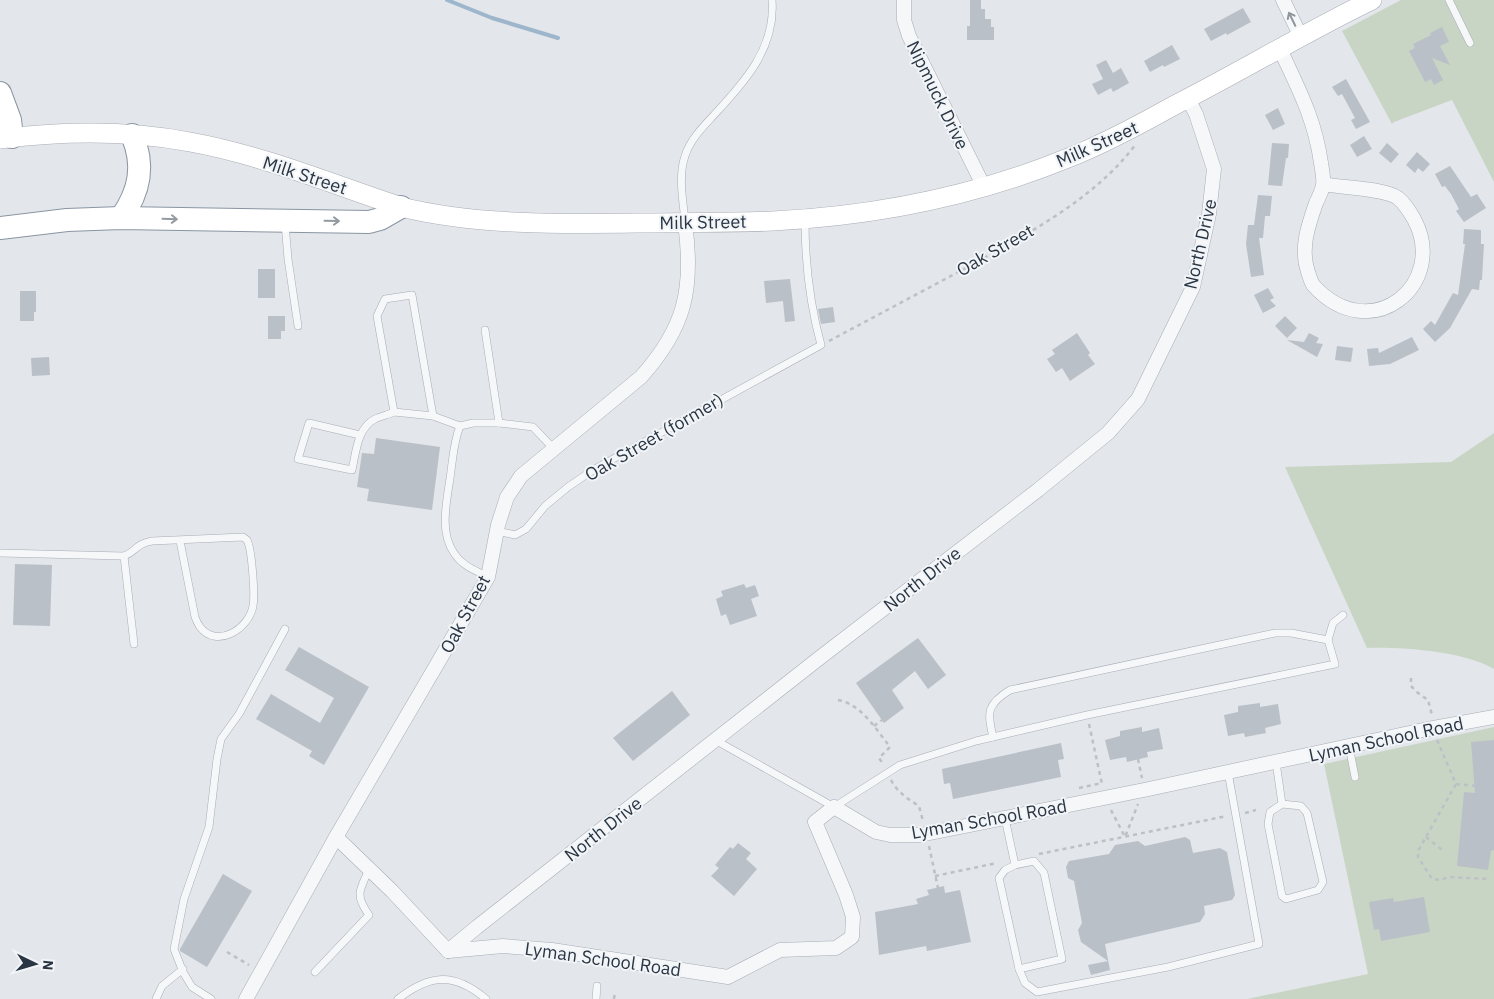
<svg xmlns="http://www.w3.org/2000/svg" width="1494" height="999" font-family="'IBM Plex Sans',sans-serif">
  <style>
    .green { fill: #c9d5c4 }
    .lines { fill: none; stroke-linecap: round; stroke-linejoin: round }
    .stream { stroke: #9db6cb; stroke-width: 4 }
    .building { fill: #bac0c8 }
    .service-casing { stroke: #a8adb5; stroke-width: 8 }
    .minor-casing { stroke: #a8adb5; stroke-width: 15 }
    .secondary-casing { stroke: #a8adb5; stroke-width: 20 }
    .trunk-casing { stroke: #8a95a2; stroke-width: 24 }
    .path { stroke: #bcc1c6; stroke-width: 2.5; stroke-dasharray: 4 4; stroke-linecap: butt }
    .service { stroke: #f5f7f9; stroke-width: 7 }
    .minor { stroke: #f5f7f9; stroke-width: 14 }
    .secondary { stroke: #fff; stroke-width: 19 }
    .trunk { stroke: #fff; stroke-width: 22 }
    .oneway { stroke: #90969e }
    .oneway2 { stroke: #949aa1 }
    .labels { text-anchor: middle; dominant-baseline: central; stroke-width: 4; stroke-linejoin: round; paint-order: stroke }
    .street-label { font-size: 18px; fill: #2a3543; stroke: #f2f5f8 }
  </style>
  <rect width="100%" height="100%" fill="#e3e6eb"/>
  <g class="green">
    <polygon points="1401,0 1494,0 1494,182 1452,100 1394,122 1392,124 1342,31"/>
    <path d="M1494,433V669C1463,651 1402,647 1367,648L1285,467L1451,462Z"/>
    <polygon points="1494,727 1494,999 1247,999 1368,974 1324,764"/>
  </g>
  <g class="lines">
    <polyline class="stream" points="447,0 492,18 558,38"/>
  </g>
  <g class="building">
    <polygon points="970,0 981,0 981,9 985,9 985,19 991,19 991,27 994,27 994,40 967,40 967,26 970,26"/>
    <polygon points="1243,8 1251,22 1227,35 1226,33 1211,41 1204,29"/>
    <polygon points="1442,27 1449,42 1440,46 1450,65 1432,58 1443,80 1434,85 1431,79 1425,82 1409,51 1415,48 1413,44 1431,35 1430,33"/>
    <polygon points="1172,45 1180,59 1164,67 1163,65 1150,72 1144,61"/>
    <polygon points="1106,60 1113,73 1121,68 1129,83 1113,92 1111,88 1098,95 1092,84 1103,79 1096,65"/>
    <polygon points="1346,79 1370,122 1356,129 1351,120 1355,118 1342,94 1338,96 1332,87"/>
    <polygon points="1278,108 1285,124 1273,130 1265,115"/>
    <polygon points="1364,136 1372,149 1357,157 1350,145"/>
    <polygon points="1272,143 1289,144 1288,158 1286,158 1282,186 1268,185"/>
    <polygon points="1387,143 1399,154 1391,163 1379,153"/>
    <polygon points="1417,152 1430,164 1423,172 1418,168 1415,173 1406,165"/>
    <polygon points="1450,166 1471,197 1477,194 1486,208 1464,222 1456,211 1459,209 1451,194 1445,186 1442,187 1435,174"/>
    <polygon points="1258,195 1272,196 1270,216 1265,216 1263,238 1259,238 1264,275 1251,277 1246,244 1248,225 1254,225"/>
    <polygon points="1464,229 1481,230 1481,244 1484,244 1482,280 1480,280 1479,290 1472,289 1450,328 1435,342 1423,329 1431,321 1435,325 1453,293 1458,295 1465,244 1463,244"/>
    <rect x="258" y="269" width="17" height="29"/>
    <polygon points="790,279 795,321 785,322 783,301 766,303 764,281"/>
    <polygon points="1268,288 1274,298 1270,300 1276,306 1263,313 1254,295"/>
    <polygon points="20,291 36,291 36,312 34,312 34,321 20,321"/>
    <polygon points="833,307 835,322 821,324 818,309"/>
    <polygon points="268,316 285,316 285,331 281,331 281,339 268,339"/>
    <polygon points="1285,316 1297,328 1287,338 1275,326"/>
    <polygon points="1077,333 1090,353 1088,355 1095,364 1070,381 1062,368 1056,372 1047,359 1055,354 1052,350"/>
    <polygon points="1309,333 1319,338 1316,343 1323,344 1317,357 1287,340 1304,342"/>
    <polygon points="1412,337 1419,350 1390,364 1369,366 1367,349 1378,348 1379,353"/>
    <polygon points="1337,346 1353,348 1351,362 1335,360"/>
    <polygon points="49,357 50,375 32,376 31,358"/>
    <polygon points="376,438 440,447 432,510 367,501 369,489 357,487 362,453 374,454"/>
    <polygon points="15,564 52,565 50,626 13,625"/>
    <polygon points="744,584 746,588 755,585 759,596 751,599 757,616 730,625 726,614 721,616 716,599 723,596 721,591"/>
    <polygon points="918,638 946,675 928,689 915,671 892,690 904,708 884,723 856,683"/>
    <polygon points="299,647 369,687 324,765 309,756 312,751 256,719 271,694 320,723 334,698 285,670"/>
    <polygon points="672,691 690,715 633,761 613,738"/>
    <polygon points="1260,703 1260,707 1278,704 1281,724 1265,728 1266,733 1245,737 1244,733 1228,736 1224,715 1238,712 1238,706"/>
    <polygon points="1142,727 1142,732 1159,728 1163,749 1147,752 1148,757 1127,762 1126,757 1110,760 1105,740 1120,736 1120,731"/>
    <polygon points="1494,740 1494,850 1491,851 1488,870 1457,866 1464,792 1475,793 1471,742"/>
    <polygon points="1061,743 1064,759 1058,760 1061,777 953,799 950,783 944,784 942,769"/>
    <polygon points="1185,837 1190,840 1193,853 1220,848 1227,852 1235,895 1232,900 1204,906 1205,914 1200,922 1105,944 1110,970 1091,975 1088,965 1108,961 1081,942 1078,930 1082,923 1074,881 1068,878 1066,867 1069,861 1109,854 1115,845 1138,841 1145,846"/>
    <polygon points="738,843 751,853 746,859 757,869 734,896 711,876 719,868 715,865 730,847 733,849"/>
    <polygon points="223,874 252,891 207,967 180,951 180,949"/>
    <polygon points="944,886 945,893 960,890 971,942 927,951 926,946 879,955 875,912 918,904 916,899 929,895 927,890"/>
    <polygon points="1424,897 1430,932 1381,941 1379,929 1374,930 1369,902 1393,898 1394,902"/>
  </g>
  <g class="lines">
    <defs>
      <g id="service">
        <polyline points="1449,0 1470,43"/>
        <path d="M685,221C683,201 678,176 685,156C690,140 702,128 713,116C744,83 776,48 772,0"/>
        <polyline points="285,223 288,259 298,326"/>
        <polyline points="485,330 499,423 533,427 554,449"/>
        <polyline points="394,412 433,416"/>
        <path d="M360,435L309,423L298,459L352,470C356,453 357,428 375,419C381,416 388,415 394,412L377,316L385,299L412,295L433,416L460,426"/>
        <path d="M497,531L515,535L526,529L545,506L568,487L593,470L821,345C810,305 805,261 805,219"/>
        <path d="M0,553L124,556C136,552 135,544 152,541L243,537L247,540C252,549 255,595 253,606C249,629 217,649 200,627C198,624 196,620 195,617L180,541"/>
        <polyline points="124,556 134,644"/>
        <path d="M488,577C475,570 462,566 454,553C438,530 448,497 451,471C453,456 454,441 460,426L473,423H499"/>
        <path d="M993,737C987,712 987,704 1010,690L1275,633H1291L1328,640"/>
        <polyline points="715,740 834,807 900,765 976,741 1087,715 1335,664 1328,640 1333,623 1343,615"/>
        <polyline points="1349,746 1355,777"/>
        <polyline points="1276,762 1282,804 1270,812 1268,824 1282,896 1286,899 1318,890 1323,882 1307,813 1301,806 1282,804"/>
        <polyline points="1005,818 1015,865 1034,861 1044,873 1062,959 1019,969 999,878 1005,870 1015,865"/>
        <polyline points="1019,969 1025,983 1037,992 1168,967 1259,944 1228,772"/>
        <path d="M315,972L369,915C355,896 359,890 369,870"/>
        <polyline points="156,999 162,986 183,969"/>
        <polyline points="211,999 192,987 183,972 174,949 184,899 209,827 217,759 221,739 239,714 285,629"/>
        <path d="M398,999C430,974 454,972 486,999"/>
        <polyline points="596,999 597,986"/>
      </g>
      <g id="minor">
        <polyline points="904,0 904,20 909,36 984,187"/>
        <polyline points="1283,0 1301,37"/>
        <path d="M1280,49C1298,88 1315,119 1321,163C1322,169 1324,179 1323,185C1322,191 1319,197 1316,203C1308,226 1300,249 1308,272C1310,277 1311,283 1314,286C1371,348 1449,284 1414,219C1410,212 1404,203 1398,198C1385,188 1341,188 1324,184"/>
        <polyline points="336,837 392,891 448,951"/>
        <polyline points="448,951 503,946 552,950 728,977 780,950 836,948 852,937 853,917 846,895 815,822 834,807 876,832 890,835 920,835 1144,790 1428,729 1494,717"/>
        <polyline points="448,951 477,927 822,656 1038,490 1108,433 1138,399 1193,287 1209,214 1214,169 1196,114 1188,99"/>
        <path d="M246,999L336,837L488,577L498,525L507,497L521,476L641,377C685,328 694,289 685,223"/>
      </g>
      <path id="secondary" d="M0,139C63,131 127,130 190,142C262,155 332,184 401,207C478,226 567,224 646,223C688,222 731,223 773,221C873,216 975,196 1068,158C1104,144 1139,125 1173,106C1240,72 1304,33 1372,0"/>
      <g id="trunk">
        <polyline points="0,93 10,120 12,137"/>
        <path d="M121,218C140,191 145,165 132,135"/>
        <polyline points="0,228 67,220 121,218 369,222 380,219 401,207"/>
      </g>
    </defs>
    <use href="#service" class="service-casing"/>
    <use href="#minor" class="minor-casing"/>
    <use href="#secondary" class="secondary-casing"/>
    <use href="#trunk" class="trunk-casing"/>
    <g class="path">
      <path d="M829,341C874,317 919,293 964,269C1025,235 1093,201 1136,144"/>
      <polyline points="1411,678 1411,686 1418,693 1428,700 1432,715"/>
      <path d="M838,700C861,704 876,729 890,747L879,758L883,764"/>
      <polyline points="1089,724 1102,784"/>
      <polyline points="874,726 882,720"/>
      <polyline points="1437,740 1456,784 1418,851 1418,857 1432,879 1441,880 1448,877 1489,879"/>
      <polyline points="1138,759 1142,778"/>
      <path d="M891,780C897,792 908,799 919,806L923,821"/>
      <polyline points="1456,784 1487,787"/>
      <polyline points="1079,788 1102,783"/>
      <polyline points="1111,810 1125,837 1138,804"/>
      <polyline points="1245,813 1256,810"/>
      <polyline points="1426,837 1442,850"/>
      <polyline points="929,846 938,888"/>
      <polyline points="1039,854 1227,816"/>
      <polyline points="935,876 997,863"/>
      <polyline points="227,952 249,965"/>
      <polyline points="614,999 615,992"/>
    </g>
    <use href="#service" class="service"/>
    <use href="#minor" class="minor"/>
    <use href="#secondary" class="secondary"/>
    <use href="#trunk" class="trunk"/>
  </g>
  <defs><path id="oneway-shaft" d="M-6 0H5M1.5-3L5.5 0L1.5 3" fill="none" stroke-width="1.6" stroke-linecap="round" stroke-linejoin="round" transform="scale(1.25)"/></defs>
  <use class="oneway" href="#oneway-shaft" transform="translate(1292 19) rotate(-116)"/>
  <g class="oneway2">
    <use href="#oneway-shaft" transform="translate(170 219) rotate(2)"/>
    <use href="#oneway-shaft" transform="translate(332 221) rotate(1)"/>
  </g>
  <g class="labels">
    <g class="street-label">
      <text transform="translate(938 95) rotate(64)">Nipmuck Drive</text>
      <text transform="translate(1097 144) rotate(-24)">Milk Street</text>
      <text transform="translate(305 175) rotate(18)">Milk Street</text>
      <text transform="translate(703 222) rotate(-1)">Milk Street</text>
      <text transform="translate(1200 244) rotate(-77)">North Drive</text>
      <text transform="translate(995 250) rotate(-30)">Oak Street</text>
      <text transform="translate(654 437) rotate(-30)">Oak Street (former)</text>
      <text transform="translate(922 579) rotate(-38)">North Drive</text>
      <text transform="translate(465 614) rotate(-62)">Oak Street</text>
      <text transform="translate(1386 739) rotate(-12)">Lyman School Road</text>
      <text transform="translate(989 819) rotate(-10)">Lyman School Road</text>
      <text transform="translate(603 829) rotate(-38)">North Drive</text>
      <text transform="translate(603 959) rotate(8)">Lyman School Road</text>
    </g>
  </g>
  <g transform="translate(35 964) rotate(95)" stroke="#f2f5f8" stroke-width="4" paint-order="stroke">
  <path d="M0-4L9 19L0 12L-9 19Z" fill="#2a3543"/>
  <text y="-8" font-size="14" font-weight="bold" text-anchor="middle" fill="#2a3543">N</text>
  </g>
</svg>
